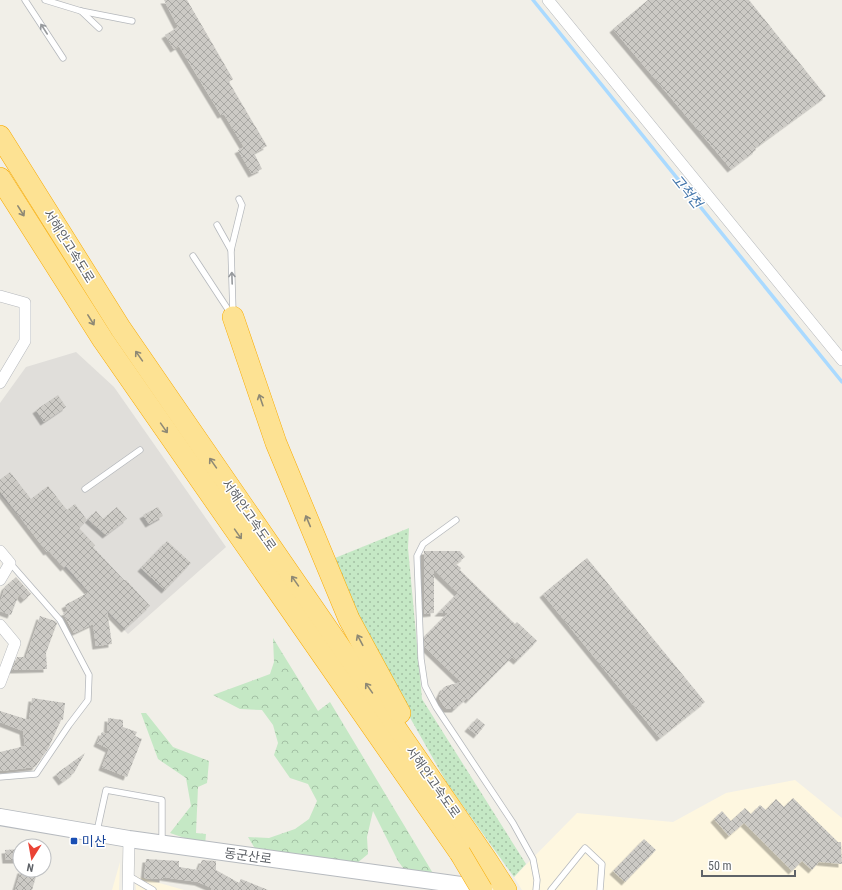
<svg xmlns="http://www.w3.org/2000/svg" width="842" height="890" font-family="'Roboto Condensed','Noto Sans KR',sans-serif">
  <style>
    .commercial { fill: #fef7e0 }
    .industrial { fill: #e0deda }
    .grass { fill: url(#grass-dots) }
    .forest { fill: url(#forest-crowns) }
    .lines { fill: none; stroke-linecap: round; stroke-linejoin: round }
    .stream { stroke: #aadaff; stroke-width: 3.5 }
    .building { fill: url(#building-cross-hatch); filter: url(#shadow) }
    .lane-casing { stroke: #b5b8bc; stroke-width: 7 }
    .street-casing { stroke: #b5b8bc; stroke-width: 12 }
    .secondary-casing { stroke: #b6babf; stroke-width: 18 }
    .highway-casing { stroke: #f9ab00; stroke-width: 22 }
    .lane { stroke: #fff; stroke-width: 5.5 }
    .street { stroke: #fff; stroke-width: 11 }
    .secondary { stroke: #fff; stroke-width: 16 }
    .highway { stroke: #fde293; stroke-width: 21 }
    .highway-bridge-casing { stroke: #f9ab00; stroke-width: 22; stroke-linecap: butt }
    .highway-bridge { stroke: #fde293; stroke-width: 21 }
    .oneway { stroke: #979a9d }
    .oneway2 { stroke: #8e8975 }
    .transit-dot { fill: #1a4fb4; stroke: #fff; stroke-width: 1.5 }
    .labels { text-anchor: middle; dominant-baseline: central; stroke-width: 3; stroke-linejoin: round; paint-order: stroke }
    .street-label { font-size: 13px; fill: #5f6368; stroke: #fff }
    .transit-label { font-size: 13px; fill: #164399; stroke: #fff; text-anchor: start }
    .water-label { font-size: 14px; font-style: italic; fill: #4174aa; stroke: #fff }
  </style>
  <defs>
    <pattern id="grass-dots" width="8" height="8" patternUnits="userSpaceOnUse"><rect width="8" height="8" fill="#c5e8c5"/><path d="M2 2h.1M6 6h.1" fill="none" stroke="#a3c0a4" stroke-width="1.8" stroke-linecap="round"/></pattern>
    <pattern id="forest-crowns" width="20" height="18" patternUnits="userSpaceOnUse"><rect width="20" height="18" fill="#c5e8c5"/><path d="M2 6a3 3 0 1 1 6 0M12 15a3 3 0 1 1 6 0" fill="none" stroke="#a3c0a4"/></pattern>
    <pattern id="building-cross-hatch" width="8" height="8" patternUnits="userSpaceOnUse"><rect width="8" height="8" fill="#cccac5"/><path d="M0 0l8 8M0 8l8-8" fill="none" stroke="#a9a8a4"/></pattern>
    <filter id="shadow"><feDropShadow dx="-3.5" dy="3.5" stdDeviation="0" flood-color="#0004"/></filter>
  </defs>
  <rect width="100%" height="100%" fill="#f1efe8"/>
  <g class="commercial">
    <polygon points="795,780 842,818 842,890 522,890 514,877 577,813 673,822 726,793"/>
    <polygon points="120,862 119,890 112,890"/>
    <polygon points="135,876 184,890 136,890"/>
  </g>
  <polygon class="industrial" points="76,352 114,387 226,547 128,634 64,568 0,495 0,403 26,367"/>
  <polygon class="grass" points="409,528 408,548 422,699 526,864 514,877 448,785 364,636 335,558"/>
  <g class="forest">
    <polygon points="273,638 318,711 330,702 434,875 407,873 398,861 373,811 367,837 368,854 356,864 257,852 248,837 269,838 295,829 309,819 317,801 308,784 290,778 274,755 278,743 273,725 262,710 240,709 213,695 270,674 274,662"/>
    <polygon points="141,713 146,713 173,747 209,761 207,783 198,787 196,833 206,834 205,845 170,833 191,806 186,778 158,759"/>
  </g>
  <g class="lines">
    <polyline class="stream" points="533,0 842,382"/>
  </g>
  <g class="building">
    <polygon points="164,0 187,0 233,79 229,82 267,146 254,153 262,169 252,174 238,150 244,147 224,114 221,115 179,46 174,49 165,35 178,27"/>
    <polygon points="648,0 749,0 826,96 755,148 756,150 731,169 613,29"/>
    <polygon points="58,395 66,407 44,422 36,410"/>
    <polygon points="10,472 31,499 48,486 67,510 75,504 87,520 79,528 95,545 93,547 124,580 126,580 150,606 125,629 107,610 112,644 96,646 93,624 74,633 63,613 68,611 65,605 89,592 66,566 64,568 49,551 47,552 0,491 0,480"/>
    <polygon points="117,507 127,519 106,535 88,519 96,511 103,519"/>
    <polygon points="158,507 163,516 149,524 143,515"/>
    <polygon points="167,541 191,563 165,590 141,568"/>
    <polygon points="424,551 460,551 465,557 456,564 461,568 460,570 515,624 517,622 537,641 517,661 512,657 469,700 467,698 455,709 447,709 444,706 440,700 439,696 443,688 446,686 461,682 425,647 424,637 448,613 438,613 458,593 434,570 434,613 424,614"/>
    <polygon points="587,558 705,702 660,738 543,594"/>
    <polygon points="16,577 31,594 24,600 19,594 11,615 0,611 0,603 5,587"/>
    <polygon points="40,616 55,621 57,623 46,653 47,669 12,670 17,657 26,657"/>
    <polygon points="32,698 65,703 63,720 61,720 48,749 35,767 0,771 0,752 25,746 23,731 0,722 0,711 29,720"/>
    <polygon points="108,718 123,720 123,727 137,732 135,736 142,739 127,777 102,767 109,749 97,743 102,732 107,734"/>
    <polygon points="477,718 485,725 477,735 468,728"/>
    <polygon points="85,753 74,773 62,782 56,774"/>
    <polygon points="793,798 838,842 841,842 842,864 819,862 812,870 802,861 792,871 744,823 729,836 714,819 722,811 731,821 745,808 751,814 760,805 766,810 776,799 784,807"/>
    <polygon points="644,839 656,850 625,882 613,871"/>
    <polygon points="20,849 20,860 6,860 5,850"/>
    <polygon points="146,859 179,861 179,867 198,870 202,860 216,861 216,870 239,883 241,879 268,890 211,890 212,888 198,882 163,877 163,879 144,878"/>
    <polygon points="21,870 38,870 32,890 15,890"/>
  </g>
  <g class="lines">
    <defs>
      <g id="lane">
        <polyline points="25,0 63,58"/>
        <polyline points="45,0 81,11 132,21"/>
        <polyline points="81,11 99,28"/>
        <polyline points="217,225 231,250"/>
        <polyline points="193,256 231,314"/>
        <polyline points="233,313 231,250 242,205 239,199"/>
        <polyline points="85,489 140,450"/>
        <polyline points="456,520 423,544 417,556 421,659 425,686 436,707 513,823 533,859 537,880 536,890"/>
        <polyline points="0,777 36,774 69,725 88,700 89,675 60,620 10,563"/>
        <polyline points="97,831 106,790 162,800 162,843"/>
        <polyline points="129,876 153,890"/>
        <polyline points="551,890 585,848 602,864 600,890"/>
      </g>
      <g id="street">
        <polyline points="548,0 842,360"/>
        <polyline points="0,296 25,303 25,341 0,383"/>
        <polyline points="0,551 10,563 0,580"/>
        <polyline points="0,625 15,643 0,683"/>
        <polyline points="128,890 129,839"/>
      </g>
      <polyline id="secondary" points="0,817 129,839 497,890"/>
      <g id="highway">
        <polyline points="0,136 121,329 486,859 506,890"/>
        <polyline points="0,178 103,340 460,853"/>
        <polyline points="233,317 276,443 349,619 400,713"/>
      </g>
    </defs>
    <use href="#lane" class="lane-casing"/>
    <use href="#street" class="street-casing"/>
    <use href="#secondary" class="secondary-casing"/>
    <use href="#highway" class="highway-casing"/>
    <use href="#lane" class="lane"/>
    <use href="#street" class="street"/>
    <use href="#secondary" class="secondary"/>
    <use href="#highway" class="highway"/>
    <defs>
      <polyline id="highway-bridge" points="460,853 482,890"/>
    </defs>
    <use href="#highway-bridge" class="highway-bridge-casing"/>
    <use href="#highway-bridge" class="highway-bridge"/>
  </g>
  <defs><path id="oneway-shaft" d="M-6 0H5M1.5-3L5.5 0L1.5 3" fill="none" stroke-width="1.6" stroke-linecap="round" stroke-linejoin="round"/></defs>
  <g class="oneway">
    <use href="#oneway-shaft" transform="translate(44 29) rotate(-123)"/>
    <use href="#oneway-shaft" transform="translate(232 278) rotate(-92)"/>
  </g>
  <g class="oneway2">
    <use href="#oneway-shaft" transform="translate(21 211) rotate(58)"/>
    <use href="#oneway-shaft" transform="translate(91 320) rotate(58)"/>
    <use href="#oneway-shaft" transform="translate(139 356) rotate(-125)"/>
    <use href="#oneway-shaft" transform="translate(261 400) rotate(-109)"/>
    <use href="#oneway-shaft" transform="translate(164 428) rotate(55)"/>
    <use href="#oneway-shaft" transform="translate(213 463) rotate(-125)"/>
    <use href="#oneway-shaft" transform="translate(308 521) rotate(-113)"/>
    <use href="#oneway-shaft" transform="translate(238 534) rotate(55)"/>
    <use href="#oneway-shaft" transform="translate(295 581) rotate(-125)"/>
    <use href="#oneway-shaft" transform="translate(360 640) rotate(-118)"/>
    <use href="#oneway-shaft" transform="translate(369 688) rotate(-125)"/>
  </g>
  <rect class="transit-dot" x="70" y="837" width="8" height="8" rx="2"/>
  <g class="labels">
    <g class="street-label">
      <text transform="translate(69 246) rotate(58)">서해안고속도로</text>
      <text transform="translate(249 515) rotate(55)">서해안고속도로</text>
      <text transform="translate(433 782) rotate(55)">서해안고속도로</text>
      <text transform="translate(248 856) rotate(8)">동군산로</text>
    </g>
    <g class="transit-label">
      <text x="82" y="841">미산</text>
    </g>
    <g class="water-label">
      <text transform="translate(687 191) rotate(51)">고척천</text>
    </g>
  </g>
  <g transform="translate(32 858) rotate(191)"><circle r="19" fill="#ffffff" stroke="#bfc1c3"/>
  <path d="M0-3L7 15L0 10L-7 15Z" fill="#ea4335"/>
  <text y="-6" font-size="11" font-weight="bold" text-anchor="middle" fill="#5f6368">N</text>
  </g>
  <path d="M702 870v6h93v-6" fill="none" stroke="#5f6368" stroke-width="2"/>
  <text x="708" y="870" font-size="12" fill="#5f6368" stroke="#ffffff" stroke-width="3" paint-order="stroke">50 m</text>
</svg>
